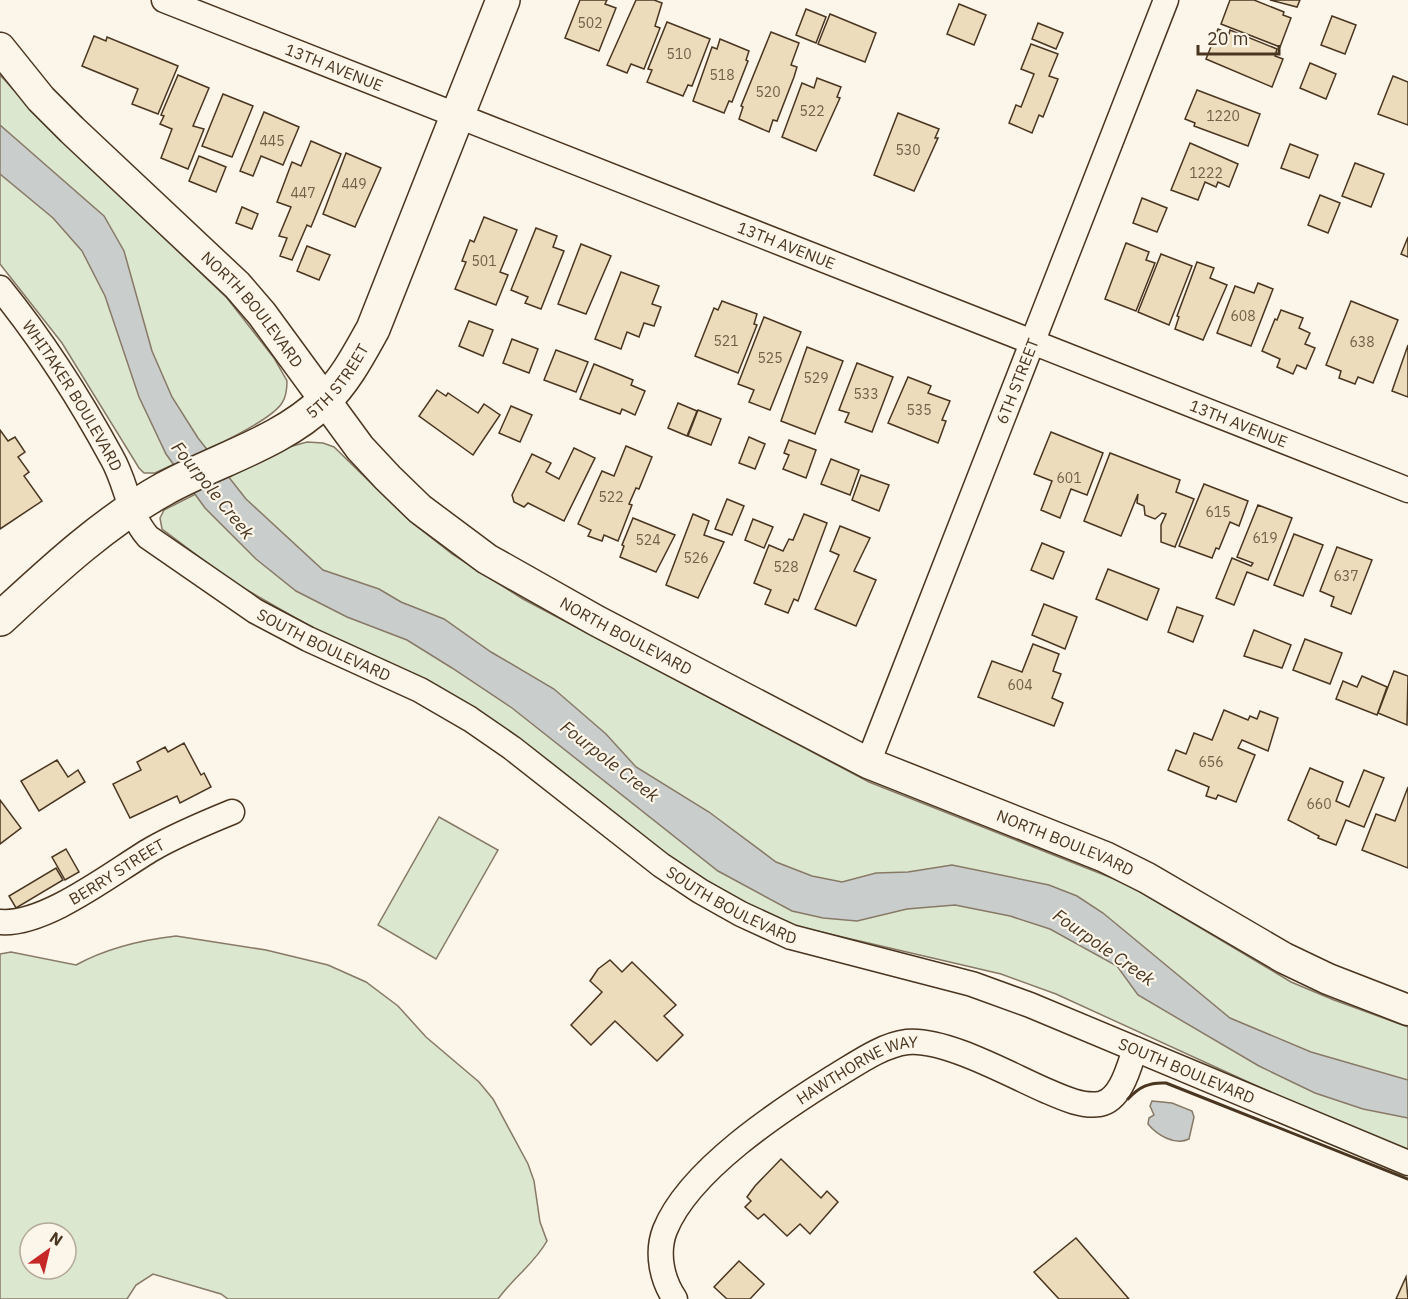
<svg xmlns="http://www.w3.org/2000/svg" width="1408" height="1299" font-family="'IBM Plex Sans',sans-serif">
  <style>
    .green { fill: #dce7d0; stroke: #887966; stroke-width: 1.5; fill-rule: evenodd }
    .water { fill: #c9cecd; stroke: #887966; stroke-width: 1.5 }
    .building { fill: #ecdcbc; stroke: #4a3520; stroke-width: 1.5 }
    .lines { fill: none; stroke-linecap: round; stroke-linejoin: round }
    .minor-casing { stroke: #4a3520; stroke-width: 27 }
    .tertiary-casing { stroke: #4a3520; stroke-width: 33 }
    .primary-casing { stroke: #4a3520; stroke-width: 36 }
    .minor { stroke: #fbf6e9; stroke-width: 24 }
    .tertiary { stroke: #fbf6e9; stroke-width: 30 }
    .primary { stroke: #fbf6e9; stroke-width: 33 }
    .wall { stroke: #4a3520; stroke-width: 3 }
    .labels { text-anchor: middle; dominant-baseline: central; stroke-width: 4.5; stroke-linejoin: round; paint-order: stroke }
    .number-label { font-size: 14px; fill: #725f47 }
    .street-label { font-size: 16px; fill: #4a3520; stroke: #fbf6e9 }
    .water-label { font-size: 18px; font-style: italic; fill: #4a3520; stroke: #fbf6e9 }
  </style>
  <rect width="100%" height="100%" fill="#fbf6e9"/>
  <g class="green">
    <path d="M0,75L43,122L227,298L274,358L287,381C287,388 286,397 282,403C267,426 182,460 155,473H144L139,468L62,343L0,264Z"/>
    <polygon points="307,442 323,443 334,447 410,521 452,554 523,599 869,782 1127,884 1291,982 1334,1000 1408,1027 1408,1151 1316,1113 1056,994 1001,974 791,925 703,884 320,632 233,582 162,529 160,518 164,510 289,447"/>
    <polygon points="439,817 498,850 436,959 378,925"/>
    <path d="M176,936L266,950L328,965L366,982L398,1006L426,1037L479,1082L493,1099L528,1164L534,1181L540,1222L547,1241C534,1264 513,1278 498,1299H228L221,1294L153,1274L136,1285L127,1299H0V954L11,952L76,965C107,948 141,940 176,936ZM30,1233H66V1269H30Z"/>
  </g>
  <g class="water">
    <polygon points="0,125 104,216 124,251 152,351 172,397 198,438 246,499 323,570 379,589 401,602 444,619 491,652 554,689 606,734 636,767 709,812 776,862 812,876 842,882 876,873 908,872 952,865 1049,885 1077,896 1103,913 1230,1018 1311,1052 1408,1080 1408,1118 1363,1109 1315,1093 1259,1066 1138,995 1117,966 1050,929 1010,916 955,905 907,909 857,921 823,918 792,911 718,871 512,708 452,668 407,640 347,617 296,591 256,559 205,508 166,454 139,397 105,296 82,251 53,218 0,174"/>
    <path d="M1152,1101L1172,1103L1192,1111L1194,1117L1189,1139C1175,1146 1157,1135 1148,1124L1149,1118L1154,1115L1150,1106Z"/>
  </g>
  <g class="building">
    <polygon points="580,0 607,0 605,4 616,8 599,51 565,38"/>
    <polygon points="636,0 654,0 662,3 655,26 660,28 644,69 631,64 627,73 607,65"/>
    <polygon points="1230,0 1254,0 1284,12 1283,15 1291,18 1280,47 1221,24"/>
    <polygon points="1270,0 1300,0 1297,7"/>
    <polygon points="959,4 986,15 974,45 947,34"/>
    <polygon points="806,9 826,17 816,43 796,35"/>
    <polygon points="830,14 876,33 865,62 818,44"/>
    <polygon points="1332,16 1356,25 1345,54 1321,45"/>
    <polygon points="667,22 710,39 692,86 688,85 683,96 647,82 652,70 648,69"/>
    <polygon points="1038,23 1063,33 1056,49 1032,39"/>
    <polygon points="1218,29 1229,34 1230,30 1277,49 1275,56 1283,59 1272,87 1206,59"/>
    <polygon points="771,32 799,43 791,65 797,67 794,77 777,121 773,120 769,132 739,119 743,107 741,106"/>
    <polygon points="94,36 106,41 107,37 178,66 158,114 132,104 138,89 82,66"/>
    <polygon points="720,39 749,51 746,60 748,61 732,102 729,101 724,113 693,101 712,47 717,49"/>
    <polygon points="1031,44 1058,54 1049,76 1058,79 1043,117 1039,115 1032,133 1009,123 1016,105 1021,107 1034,74 1021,69"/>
    <polygon points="1310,63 1336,74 1326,99 1300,88"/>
    <polygon points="178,75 209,88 193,126 204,129 188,169 161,158 172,129 160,124 164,116 161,115"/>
    <polygon points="1393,76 1408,82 1408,125 1378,114"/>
    <polygon points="817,78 841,87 837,97 840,98 816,151 782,137 802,83 814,88"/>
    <polygon points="1197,90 1260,114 1248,146 1194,126 1195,123 1185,119"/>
    <polygon points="223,94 253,106 232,157 202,146"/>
    <polygon points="264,112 299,127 283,165 261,156 253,176 240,171"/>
    <polygon points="898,113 939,129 935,138 938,138 914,191 874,175"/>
    <polygon points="311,141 341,154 311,227 307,225 292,260 280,256 287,238 279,236 291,207 277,202 292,162 301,166"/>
    <polygon points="1190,143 1238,164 1229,187 1218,182 1216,187 1205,182 1198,200 1171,190"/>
    <polygon points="1290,144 1318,155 1309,178 1281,168"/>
    <polygon points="346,153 381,168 355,227 323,214"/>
    <polygon points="199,156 226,167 216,192 189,181"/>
    <polygon points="1355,163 1384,174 1371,207 1342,196"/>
    <polygon points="1320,195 1340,203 1328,233 1308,225"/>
    <polygon points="1142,198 1167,208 1157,232 1133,223"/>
    <polygon points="242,207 258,214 252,229 236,223"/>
    <polygon points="484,217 517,230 500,272 508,275 496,305 455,289 466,262 462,261 470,240 474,242"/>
    <polygon points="536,228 557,236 553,247 564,251 541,309 525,303 528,297 511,290"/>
    <polygon points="1408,237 1408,257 1401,254"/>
    <polygon points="1126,243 1149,252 1146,260 1155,263 1136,311 1105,299"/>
    <polygon points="581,244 611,256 586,314 558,304"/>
    <polygon points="307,246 330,255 319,280 297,271"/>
    <polygon points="1161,254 1192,266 1169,325 1138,312"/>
    <polygon points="1197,262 1214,268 1210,278 1227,285 1203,340 1175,329 1179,317 1177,316"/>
    <polygon points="621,272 659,286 652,304 661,307 654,326 644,323 639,337 627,332 621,349 595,339"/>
    <polygon points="1258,283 1273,289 1251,346 1217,333 1235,286 1254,293"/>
    <polygon points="722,301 757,314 754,324 757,325 738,373 695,356 714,308 718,310"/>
    <polygon points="1351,301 1398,320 1373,383 1358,377 1355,384 1339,378 1341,371 1326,365"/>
    <polygon points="1281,310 1303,318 1299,328 1310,333 1305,344 1315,348 1306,369 1297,365 1293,374 1277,367 1280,359 1262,351 1275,319 1277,320"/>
    <polygon points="764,317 801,332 770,410 749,402 754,390 738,384"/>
    <polygon points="469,321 493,330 483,356 459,346"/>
    <polygon points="512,339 538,349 529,373 503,363"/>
    <polygon points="1408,345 1408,397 1392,391"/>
    <polygon points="807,347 843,361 815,434 781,421"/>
    <polygon points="556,350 588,362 576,392 544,380"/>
    <polygon points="857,363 893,377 872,432 845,422 849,413 839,410"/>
    <polygon points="594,364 633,380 631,385 645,391 635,415 622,409 620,414 580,399"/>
    <polygon points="908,377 931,386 928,393 950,401 942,420 946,421 938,443 888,423"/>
    <polygon points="437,390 446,396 448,393 478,413 484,404 500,415 473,455 419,416"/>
    <polygon points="678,403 697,411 687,436 668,428"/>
    <polygon points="511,406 532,415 520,442 499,433"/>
    <polygon points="698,410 721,419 711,445 688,436"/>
    <polygon points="0,430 8,441 15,437 25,452 18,457 29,472 24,476 42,501 0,529"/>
    <polygon points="1051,432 1103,453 1087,495 1071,489 1060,518 1041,510 1052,481 1034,474"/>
    <polygon points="749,437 765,444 755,469 739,463"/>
    <polygon points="789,440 816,450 806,478 783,469 789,455 784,453"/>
    <polygon points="626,446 652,457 639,489 636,488 629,504 632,505 618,541 604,535 602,541 588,536 591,530 578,524 602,471 614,476"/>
    <polygon points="574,448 595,458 564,521 528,503 524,507 514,502 512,495 532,454 551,463 546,472 559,479"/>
    <polygon points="1110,453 1180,480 1176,492 1194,499 1175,547 1161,542 1161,525 1166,514 1162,513 1155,519 1145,515 1144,506 1137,503 1138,494 1121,536 1084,521"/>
    <polygon points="831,459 859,470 850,495 821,484"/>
    <polygon points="861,475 889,485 879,511 852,500"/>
    <polygon points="1204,484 1248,501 1239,526 1230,522 1219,549 1216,548 1212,558 1179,546"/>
    <polygon points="727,499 744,506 732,535 715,529"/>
    <polygon points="1258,505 1292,518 1268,580 1247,572 1234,605 1216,598 1232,558 1251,566 1253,563 1237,557"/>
    <polygon points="693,514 709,521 704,535 724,542 698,598 666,585"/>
    <polygon points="804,514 827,523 798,601 794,599 788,613 765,604 771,590 754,583 769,545 783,551 789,539 793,540"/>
    <polygon points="633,518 675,535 656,572 620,557 624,546 622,545"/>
    <polygon points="753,519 773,527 764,548 745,540"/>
    <polygon points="840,526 870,538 854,571 876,580 856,626 815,609 839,555 830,551"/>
    <polygon points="1294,534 1323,545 1303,596 1274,585"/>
    <polygon points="1042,543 1064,552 1053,579 1031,570"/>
    <polygon points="1337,547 1372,560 1351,614 1331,606 1334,597 1320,591"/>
    <polygon points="1108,569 1159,589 1147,620 1096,599"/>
    <polygon points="1044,604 1077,617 1065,649 1032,635"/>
    <polygon points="1177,607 1203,616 1193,642 1168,632"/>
    <polygon points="1254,630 1291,645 1282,668 1244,656"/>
    <polygon points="1305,639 1342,653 1330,684 1293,670"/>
    <polygon points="1033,644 1059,654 1053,671 1061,674 1052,698 1063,703 1054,726 978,697 992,661 1022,672"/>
    <polygon points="1394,671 1408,676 1407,725 1378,713"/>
    <polygon points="1362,676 1387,687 1377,715 1336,699 1343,681 1357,687"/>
    <polygon points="1224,710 1248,720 1250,716 1257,719 1260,711 1278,718 1268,751 1242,740 1238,748 1255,755 1236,802 1218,795 1216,799 1206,796 1209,787 1168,770 1176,750 1186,754 1194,733 1212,740"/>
    <polygon points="184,743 201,775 204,773 211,787 180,803 177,796 130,818 113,784 141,770 137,762 165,747 168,752"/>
    <polygon points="57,760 68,777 78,770 85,782 39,811 21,781"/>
    <polygon points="1310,768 1343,782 1336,801 1349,807 1364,770 1384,778 1364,827 1346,820 1336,845 1318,838 1319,836 1288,820"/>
    <polygon points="1408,787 1408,868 1362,850 1376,814 1395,821"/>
    <polygon points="0,800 21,828 0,844"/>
    <polygon points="66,849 79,872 65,880 52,857"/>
    <polygon points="56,868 63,880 16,908 9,896"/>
    <polygon points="610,960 622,972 632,962 676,1005 664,1016 683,1035 657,1061 615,1021 591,1045 571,1025 602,992 590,981 598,969"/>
    <polygon points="781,1159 821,1198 827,1191 838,1202 810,1234 800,1224 787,1236 764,1214 758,1219 745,1207 751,1201 747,1197 755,1186"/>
    <polygon points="1076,1238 1129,1299 1059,1299 1034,1272"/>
    <polygon points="739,1261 764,1284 750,1299 727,1299 714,1287"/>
    <polygon points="1406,1277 1408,1299 1396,1299"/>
  </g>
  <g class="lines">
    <defs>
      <g id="minor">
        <path id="s1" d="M164,0L1408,490"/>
        <path id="s2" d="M0,288C43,341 80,399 112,458C127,484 128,514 148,537L255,611L308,639L420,690L470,719L512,748L661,865L700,891L741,914L791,937L972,984L1030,1005L1408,1163"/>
        <path id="s3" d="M868,763L1166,0"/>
        <path id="s4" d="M0,922C45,926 113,872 152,849C178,834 205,823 232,812"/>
        <path id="s5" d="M675,1299C662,1280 656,1253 665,1230C689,1170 781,1110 834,1077C856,1064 882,1045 907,1042C945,1038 1012,1076 1047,1091C1063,1098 1083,1107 1100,1104C1121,1100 1129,1067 1135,1049"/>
      </g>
      <g id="tertiary">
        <path id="s6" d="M0,48L41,99L72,130L237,285L262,314L360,448L388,478L420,509L487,559L597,621L868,763L1105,857L1147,878L1284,958L1328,979L1408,1010"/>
      </g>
      <g id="primary">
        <path id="s7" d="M0,619C51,572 103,523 164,489C216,460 281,443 324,401C345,381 359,354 373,329L503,0"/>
      </g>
    </defs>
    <use href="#minor" class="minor-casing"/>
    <use href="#tertiary" class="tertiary-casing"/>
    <use href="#primary" class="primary-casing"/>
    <use href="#minor" class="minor"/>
    <use href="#tertiary" class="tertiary"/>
    <use href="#primary" class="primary"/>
    <path class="wall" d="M1128,1099C1139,1087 1149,1082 1166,1083L1408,1179"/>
  </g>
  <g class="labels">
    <g class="number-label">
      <text x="590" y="23">502</text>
      <text x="679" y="54">510</text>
      <text x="722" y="75">518</text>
      <text x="768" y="92">520</text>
      <text x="812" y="111">522</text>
      <text x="1223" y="116">1220</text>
      <text x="272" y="141">445</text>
      <text x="908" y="150">530</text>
      <text x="1206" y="173">1222</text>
      <text x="354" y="184">449</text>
      <text x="303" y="193">447</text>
      <text x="484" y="261">501</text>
      <text x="1243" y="316">608</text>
      <text x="726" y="341">521</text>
      <text x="1362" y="342">638</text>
      <text x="770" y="358">525</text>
      <text x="816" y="378">529</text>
      <text x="866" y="394">533</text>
      <text x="919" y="410">535</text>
      <text x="1069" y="478">601</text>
      <text x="611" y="497">522</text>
      <text x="1218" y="512">615</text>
      <text x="1265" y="538">619</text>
      <text x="648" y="540">524</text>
      <text x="696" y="558">526</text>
      <text x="786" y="567">528</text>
      <text x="1346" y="576">637</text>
      <text x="1020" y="685">604</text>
      <text x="1211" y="762">656</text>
      <text x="1319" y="804">660</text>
    </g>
    <g class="street-label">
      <text stroke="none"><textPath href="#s1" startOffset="183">13TH AVENUE</textPath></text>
      <text stroke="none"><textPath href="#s1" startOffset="669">13TH AVENUE</textPath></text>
      <text stroke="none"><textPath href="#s6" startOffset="364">NORTH BOULEVARD</textPath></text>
      <text stroke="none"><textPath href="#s7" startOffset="417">5TH STREET</textPath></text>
      <text stroke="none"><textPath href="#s3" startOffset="410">6TH STREET</textPath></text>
      <text stroke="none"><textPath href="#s2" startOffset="130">WHITAKER BOULEVARD</textPath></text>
      <text stroke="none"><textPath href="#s1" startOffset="1155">13TH AVENUE</textPath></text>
      <text stroke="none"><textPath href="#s6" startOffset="868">NORTH BOULEVARD</textPath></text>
      <text stroke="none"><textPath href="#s2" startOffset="498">SOUTH BOULEVARD</textPath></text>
      <text stroke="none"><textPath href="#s6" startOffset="1354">NORTH BOULEVARD</textPath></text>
      <text stroke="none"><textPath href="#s4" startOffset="129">BERRY STREET</textPath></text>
      <text stroke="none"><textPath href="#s2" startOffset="984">SOUTH BOULEVARD</textPath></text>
      <text stroke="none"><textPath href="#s2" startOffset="1470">SOUTH BOULEVARD</textPath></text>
      <text stroke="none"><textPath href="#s5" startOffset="328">HAWTHORNE WAY</textPath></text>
    </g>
    <g class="water-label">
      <text transform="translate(213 490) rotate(51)">Fourpole Creek</text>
      <text transform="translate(610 761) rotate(38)">Fourpole Creek</text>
      <text transform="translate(1104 947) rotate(35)">Fourpole Creek</text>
    </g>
  </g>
  <g transform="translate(48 1251) rotate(34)"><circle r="28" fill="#fbf6e9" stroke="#b4a999" stroke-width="1.5"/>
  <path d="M0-4.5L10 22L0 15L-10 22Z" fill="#c62828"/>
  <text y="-9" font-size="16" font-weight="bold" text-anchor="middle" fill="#4a3520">N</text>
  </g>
  <path d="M1198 45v9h81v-9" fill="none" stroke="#4a3520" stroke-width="3"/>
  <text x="1207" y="45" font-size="18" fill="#4a3520" stroke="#fbf6e9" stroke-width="4.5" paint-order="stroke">20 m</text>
</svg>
